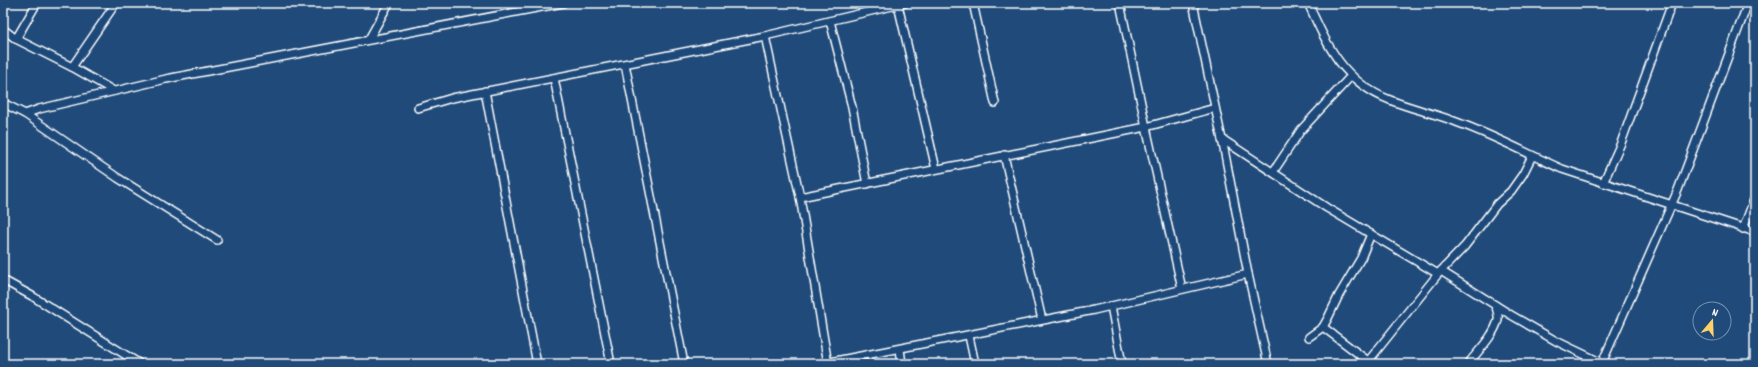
<svg xmlns="http://www.w3.org/2000/svg" width="1758" height="367" font-family="Dekko,sans-serif">
  <style>
    .lines { fill: none; stroke-linecap: round; stroke-linejoin: round }
    .street-casing { stroke: #fff; stroke-width: 10 }
    .street { stroke: #1f4a7a; stroke-width: 7 }
  </style>
  <rect width="100%" height="100%" fill="#1f4a7a"/>
  <filter id="ink" filterUnits="userSpaceOnUse"><feTurbulence type="fractalNoise" baseFrequency=".025" numOctaves="2"/><feDisplacementMap in="SourceGraphic" scale="8" xChannelSelector="R" yChannelSelector="G"/><feConvolveMatrix kernelMatrix="1 2 1 2 8 2 1 2 1" color-interpolation-filters="sRGB"/></filter>
  <g filter="url(#ink)">
    <g class="lines">
      <defs>
        <g id="street">
          <polyline points="973,3 995,103"/>
          <polyline points="1120,3 1146,127 1182,289"/>
          <path d="M1308,3C1327,45 1343,82 1390,100C1412,109 1437,114 1459,123C1495,136 1528,154 1562,169L1755,232"/>
          <polyline points="898,5 936,169"/>
          <polyline points="830,21 852,107 867,184"/>
          <polyline points="3,29 16,39 72,67 114,91"/>
          <polyline points="765,36 905,3"/>
          <polyline points="16,39 37,3"/>
          <polyline points="369,39 389,3"/>
          <polyline points="625,64 684,364"/>
          <polyline points="72,67 116,3"/>
          <polyline points="554,78 611,364"/>
          <polyline points="485,91 537,364"/>
          <polyline points="3,103 25,114 39,109 166,79 563,3"/>
          <polyline points="418,108 452,98 765,36 800,197"/>
          <polyline points="25,114 118,178 217,240"/>
          <polyline points="1222,139 1327,208 1438,274"/>
          <polyline points="1004,155 1042,320"/>
          <polyline points="1273,172 1301,130 1351,76"/>
          <polyline points="1603,183 1621,143 1672,3"/>
          <polyline points="1743,229 1755,197"/>
          <polyline points="1441,271 1511,315 1556,341 1604,364"/>
          <polyline points="1248,274 1268,364"/>
          <polyline points="3,280 32,296 140,364"/>
          <polyline points="1111,306 1122,364"/>
          <polyline points="1323,327 1368,361"/>
          <polyline points="969,336 975,364"/>
          <polyline points="1309,337 1323,327 1328,318 1339,295 1361,258 1371,234"/>
          <polyline points="900,349 902,364"/>
          <polyline points="1602,363 1678,190 1748,3"/>
          <polyline points="820,364 1094,310 1248,274 1224,149 1193,3"/>
          <polyline points="828,364 800,197 1146,127 1215,108"/>
          <polyline points="1366,364 1438,274 1465,246 1497,204 1511,191 1523,174 1532,156"/>
          <path d="M1468,364C1478,351 1494,336 1498,320C1499,315 1497,310 1495,305"/>
        </g>
      </defs>
      <use href="#street" class="street-casing"/>
      <use href="#street" class="street"/>
    </g>
  </g>
  <rect width="1758" height="367" fill="none" stroke="#1f4a7a" stroke-width="16"/>
  <rect x="8" y="8" width="1742" height="351" fill="none" stroke="#fff" stroke-width="1.5" filter="url(#ink)"/>
  <g transform="translate(1712 321) rotate(19)"><circle r="19" fill="#1f4a7a" stroke="#7992af"/>
  <path d="M0-3L7 15L0 10L-7 15Z" fill="#ffd166"/>
  <text y="-6" font-size="11" font-weight="bold" text-anchor="middle" fill="#ffffff">N</text>
  </g>
</svg>
